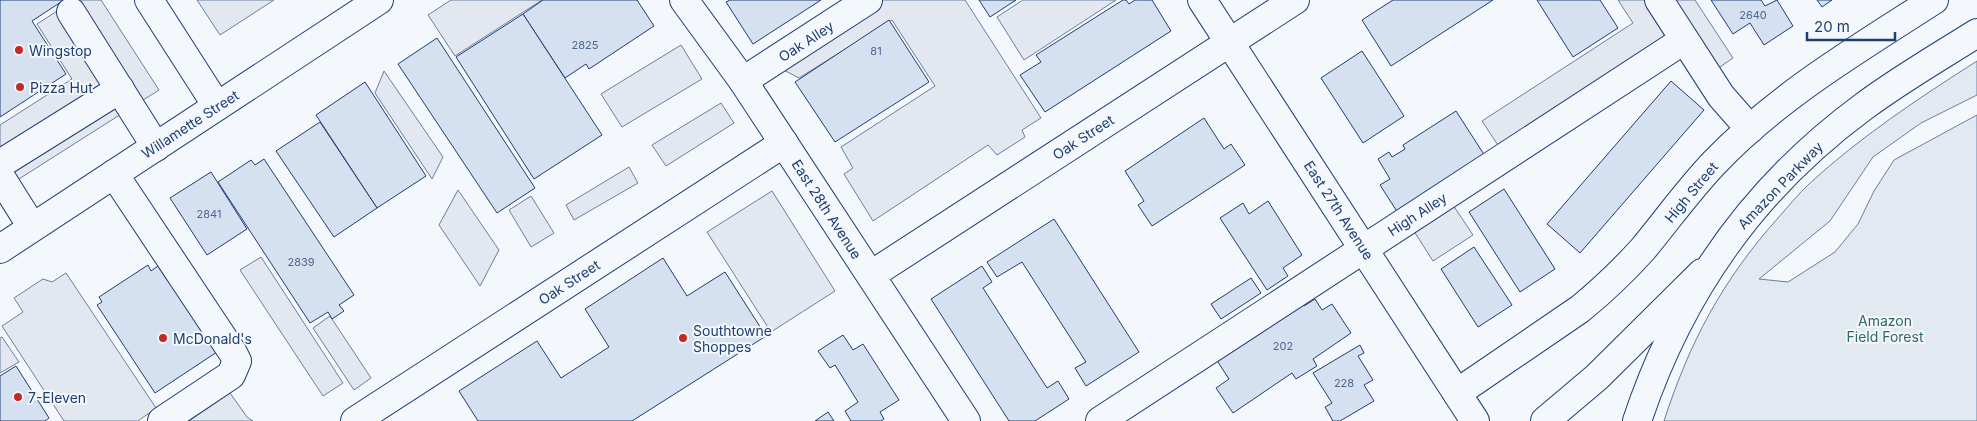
<svg xmlns="http://www.w3.org/2000/svg" width="1977" height="421" font-family="Inter,sans-serif">
  <style>
    .green { fill: #e3e9f0; stroke: #687fa3 }
    .parking { fill: #e3e8f0; stroke: #687fa3 }
    .building { fill: #d5e0f0; stroke: #1d3f73 }
    .lines { fill: none; stroke-linecap: round; stroke-linejoin: round }
    .minor-casing { stroke: #1d3f73; stroke-width: 30 }
    .major-casing { stroke: #1d3f73; stroke-width: 30 }
    .minor { stroke: #f4f7fb; stroke-width: 28 }
    .major { stroke: #f4f7fb; stroke-width: 28 }
    .poi-dot { fill: #c62828; stroke: #f4f7fb; stroke-width: 2 }
    .labels { text-anchor: middle; dominant-baseline: central; stroke-width: 4; stroke-linejoin: round; paint-order: stroke }
    .number-label { font-size: 11px; fill: #4b6792 }
    .street-label { font-size: 14px; fill: #1d3f73; stroke: #f4f7fb }
    .poi-label { font-size: 14px; fill: #1d3f73; stroke: #f4f7fb; text-anchor: start }
    .park-label { font-size: 14px; fill: #2c6c60; stroke: #f4f7fb }
  </style>
  <rect width="100%" height="100%" fill="#f4f7fb"/>
  <path class="green" d="M1977,61V95L1921,123L1873,157L1830,221L1759,279L1788,282L1835,252L1858,224L1874,191L1894,160L1977,115V421H1664C1690,341 1722,281 1778,218C1788,207 1798,194 1809,184C1860,137 1919,98 1977,61Z"/>
  <g class="parking">
    <polygon points="66,0 101,0 159,90 0,191 0,125 72,79 37,24 68,4"/>
    <polygon points="197,0 274,0 220,35"/>
    <polygon points="451,0 542,0 455,56 428,15"/>
    <polygon points="851,0 965,0 1041,118 1022,130 1025,137 997,155 988,145 873,221 844,174 853,168 841,147 935,86 892,20 799,78 778,67"/>
    <polygon points="1023,0 1116,0 1024,60 997,17"/>
    <polygon points="1618,0 1695,0 1733,58 1714,71 1697,44 1511,165 1482,121 1633,23"/>
    <polygon points="681,45 702,79 622,127 601,94"/>
    <polygon points="384,71 443,157 432,179 375,93"/>
    <polygon points="721,103 734,123 666,166 652,145"/>
    <polygon points="629,167 638,183 574,220 566,205"/>
    <polygon points="458,190 499,250 480,286 439,225"/>
    <polygon points="772,191 835,291 771,332 707,232"/>
    <polygon points="531,196 554,233 531,247 509,210"/>
    <polygon points="1451,202 1473,235 1433,261 1412,228"/>
    <polygon points="261,257 343,383 323,396 240,270"/>
    <polygon points="66,273 156,408 138,421 64,421 2,326 23,312 14,298 43,279 52,282"/>
    <polygon points="330,316 371,378 354,390 313,328"/>
    <polygon points="2,337 19,362 0,373 0,338"/>
    <polygon points="230,393 247,417 253,421 189,421"/>
  </g>
  <g class="building">
    <polygon points="0,0 64,0 32,21 66,74 0,117"/>
    <polygon points="543,0 637,0 654,26 589,69 586,64 565,78 523,14"/>
    <polygon points="730,0 821,0 753,44 726,2"/>
    <polygon points="979,0 1016,0 990,17"/>
    <polygon points="1123,0 1126,0 1129,4 1135,0 1152,0 1171,31 1045,112 1020,75 1041,62 1036,55"/>
    <polygon points="1393,0 1493,0 1391,66 1362,20"/>
    <polygon points="1537,0 1600,0 1618,28 1573,57"/>
    <polygon points="1711,0 1761,0 1765,6 1777,0 1793,26 1764,45 1750,23 1733,34"/>
    <polygon points="1817,0 1832,0 1822,7"/>
    <polygon points="523,14 602,135 534,179 456,57"/>
    <polygon points="889,20 929,82 835,142 795,82"/>
    <polygon points="437,38 535,188 497,213 398,64"/>
    <polygon points="1362,51 1404,116 1363,143 1321,78"/>
    <polygon points="1671,81 1704,110 1580,253 1547,224"/>
    <polygon points="365,82 426,176 377,208 316,115"/>
    <polygon points="1456,111 1485,156 1398,213 1380,185 1390,179 1378,159 1389,152 1392,157 1405,149 1403,145"/>
    <polygon points="1204,118 1224,149 1231,144 1245,165 1152,226 1138,205 1144,201 1125,171"/>
    <polygon points="320,122 377,208 334,237 276,151"/>
    <polygon points="264,159 354,295 339,305 344,311 332,319 328,312 310,323 218,182 251,160 255,165"/>
    <polygon points="211,172 247,229 207,255 170,198"/>
    <polygon points="1504,189 1555,269 1520,292 1469,212"/>
    <polygon points="1268,201 1302,255 1283,268 1288,276 1267,290 1220,218 1243,203 1249,214"/>
    <polygon points="1054,219 1139,352 1086,386 1075,368 1086,362 1022,262 997,277 987,262"/>
    <polygon points="1474,247 1512,305 1478,327 1441,269"/>
    <polygon points="663,258 687,296 725,272 766,336 632,421 478,421 459,391 537,341 561,378 609,347 585,309"/>
    <polygon points="148,265 151,271 158,266 167,280 173,275 217,352 155,393 97,305 102,302 99,297"/>
    <polygon points="982,266 992,282 983,288 1047,388 1058,381 1069,399 1035,421 1009,421 931,299"/>
    <polygon points="1251,278 1261,293 1221,319 1211,304"/>
    <polygon points="1315,299 1322,310 1332,304 1351,333 1313,359 1317,366 1296,379 1292,373 1233,413 1216,388 1229,379 1216,359 1301,302 1304,306"/>
    <polygon points="843,335 853,350 863,344 899,400 880,412 884,419 881,421 851,421 845,411 858,402 835,365 830,368 818,351"/>
    <polygon points="1360,345 1364,353 1358,356 1373,380 1364,385 1374,401 1340,421 1333,421 1325,407 1332,403 1313,373"/>
    <polygon points="16,366 49,418 45,421 0,421 0,376"/>
    <polygon points="828,412 834,421 815,421"/>
  </g>
  <g class="lines">
    <defs>
      <g id="minor">
        <polyline points="149,0 217,106"/>
        <polyline points="684,0 743,81 966,421"/>
        <polyline points="1202,0 1475,421"/>
        <polyline points="1659,0 1721,96 1750,129"/>
        <polyline points="71,12 156,147"/>
        <polyline points="743,81 868,0"/>
        <polyline points="0,164 120,89"/>
        <polyline points="114,174 233,353 237,361 231,375 162,421"/>
        <polyline points="0,176 32,227"/>
        <polyline points="871,275 1295,0"/>
        <path d="M1457,393L1580,309C1602,291 1624,270 1643,249C1667,220 1689,189 1715,162C1778,96 1858,49 1934,0"/>
        <polyline points="355,421 784,143"/>
        <polyline points="1100,421 1684,40"/>
        <polyline points="1545,421 1597,377 1702,273"/>
      </g>
      <g id="major">
        <polyline points="0,249 379,0"/>
        <path d="M1637,421C1680,292 1753,188 1863,107C1899,80 1939,57 1977,33"/>
      </g>
    </defs>
    <use href="#minor" class="minor-casing"/>
    <use href="#major" class="major-casing"/>
    <use href="#minor" class="minor"/>
    <use href="#major" class="major"/>
  </g>
  <g class="poi-dot">
    <circle cx="19" cy="50" r="5"/>
    <circle cx="20" cy="87" r="5"/>
    <circle cx="163" cy="338" r="5"/>
    <circle cx="683" cy="338" r="5"/>
    <circle cx="18" cy="397" r="5"/>
  </g>
  <g class="labels">
    <g class="number-label">
      <text x="1753" y="15">2640</text>
      <text x="585" y="45">2825</text>
      <text x="876" y="51">81</text>
      <text x="209" y="214">2841</text>
      <text x="301" y="262">2839</text>
      <text x="1283" y="346">202</text>
      <text x="1344" y="383">228</text>
    </g>
    <g class="street-label">
      <text transform="translate(806 41) rotate(-33)">Oak Alley</text>
      <text transform="translate(190 124) rotate(-33)">Willamette Street</text>
      <text transform="translate(1083 137) rotate(-33)">Oak Street</text>
      <text transform="translate(1780 185) rotate(-46)">Amazon Parkway</text>
      <text transform="translate(1691 192) rotate(-50)">High Street</text>
      <text transform="translate(827 209) rotate(57)">East 28th Avenue</text>
      <text transform="translate(1339 210) rotate(57)">East 27th Avenue</text>
      <text transform="translate(1417 214) rotate(-33)">High Alley</text>
      <text transform="translate(569 282) rotate(-33)">Oak Street</text>
    </g>
    <g class="poi-label">
      <text x="29" y="50">Wingstop</text>
      <text x="30" y="87">Pizza Hut</text>
      <text x="693" y="330">Southtowne<tspan x="693" dy="16">Shoppes</tspan></text>
      <text x="173" y="338">McDonald's</text>
      <text x="28" y="397">7-Eleven</text>
    </g>
    <g class="park-label">
      <text x="1885" y="320">Amazon<tspan x="1885" dy="16">Field Forest</tspan></text>
    </g>
  </g>
  <path d="M1807 32v8h88v-8" fill="none" stroke="#1d3f73" stroke-width="2.5"/>
  <text x="1814" y="32" font-size="15" fill="#1d3f73" stroke="#f4f7fb" stroke-width="4" paint-order="stroke">20 m</text>
</svg>
